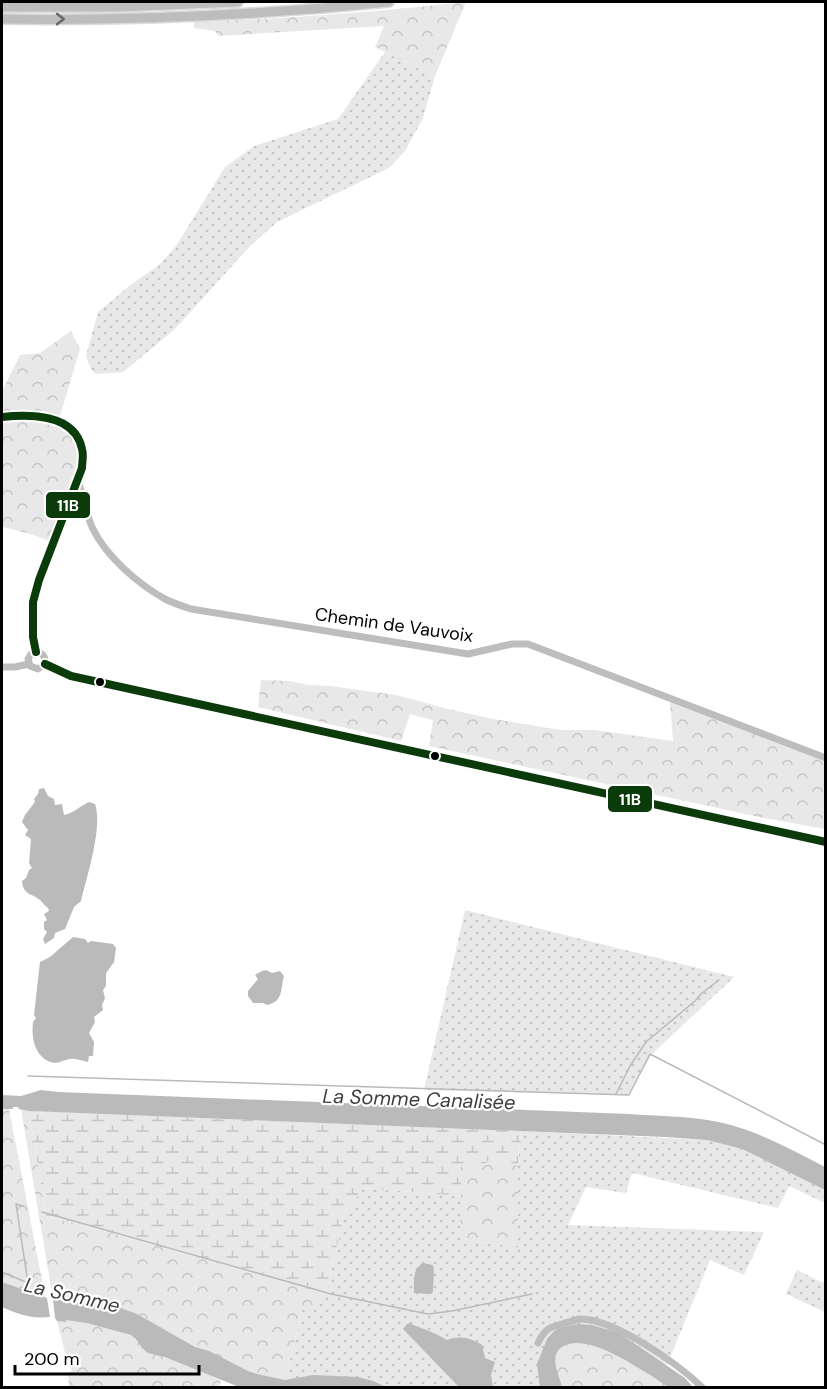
<svg xmlns="http://www.w3.org/2000/svg" width="827" height="1389" font-family="'DM Sans',sans-serif">
  <style>
    .grass { fill: url(#grass-dots) }
    .forest { fill: url(#forest-crowns) }
    .wetland { fill: url(#wetland-marsh) }
    .water { fill: #bababa }
    .lines { fill: none; stroke-linecap: round; stroke-linejoin: round }
    .stream { stroke: #bababa; stroke-width: 1.5 }
    .highway-casing { stroke: #dbdbdb; stroke-width: 12 }
    .minor { stroke: #bdbdbd; stroke-width: 7 }
    .highway { stroke: #bdbdbd; stroke-width: 9 }
    .bus-1-casing { stroke: #fff; stroke-width: 12 }
    .bus-1 { stroke: #0b3b0b; stroke-width: 8 }
    .oneway { stroke: #686868 }
    .bus-dot { fill: #000; stroke: #fff; stroke-width: 2 }
    .labels { text-anchor: middle; dominant-baseline: central; stroke-width: 4.5; stroke-linejoin: round; paint-order: stroke }
    .street-label { font-size: 18px; fill: #000; stroke: #fff }
    .water-label { font-size: 20px; font-style: italic; fill: #3e3e3e; stroke: #fff }
    .line-badge { stroke: #fff; stroke-width: 2 }
    .badge-label { font-size: 16px; text-anchor: middle; font-weight: bold; fill: #fff }
  </style>
  <defs>
    <pattern id="grass-dots" width="8" height="8" patternUnits="userSpaceOnUse" patternTransform="scale(1.5)"><rect width="8" height="8" fill="#e8e8e8"/><path d="M2 2h.1M6 6h.1" fill="none" stroke="#c5c5c5" stroke-width="1.8" stroke-linecap="round"/></pattern>
    <pattern id="forest-crowns" width="20" height="18" patternUnits="userSpaceOnUse" patternTransform="scale(1.5)"><rect width="20" height="18" fill="#e8e8e8"/><path d="M2 6a3 3 0 1 1 6 0M12 15a3 3 0 1 1 6 0" fill="none" stroke="#c5c5c5"/></pattern>
    <pattern id="wetland-marsh" width="20" height="14" patternUnits="userSpaceOnUse" patternTransform="scale(1.5)"><rect width="20" height="14" fill="#e8e8e8"/><path d="M1 5h8M5 5V1M11 12h8M15 12V8" fill="none" stroke="#c5c5c5"/></pattern>
  </defs>
  <rect width="100%" height="100%" fill="#fff"/>
  <g class="grass">
    <polygon points="385,52 435,76 423,118 405,151 389,168 277,222 250,246 174,330 123,372 96,374 91,369 86,356 98,312 133,283 159,265 176,246 225,167 254,146 338,119"/>
    <polygon points="465,910 734,977 652,1054 628,1095 424,1090"/>
    <polygon points="521,1131 707,1140 742,1149 825,1190 825,1203 789,1186 778,1208 632,1173 626,1193 586,1187 568,1225 764,1232 744,1275 710,1260 667,1365 605,1333 548,1387 370,1388 285,1380 303,1307 326,1294 344,1215 363,1188 461,1196 461,1239 518,1247 518,1166"/>
    <polygon points="797,1270 823,1283 825,1279 825,1312 786,1294"/>
  </g>
  <g class="forest">
    <path d="M466,2L435,76L375,47L384,26L218,36L215,31L194,28V22C285,19 375,12 466,2Z"/>
    <path d="M71,331L80,349L57,426C68,434 77,441 80,455C84,470 57,524 50,541L27,533L2,527V391L20,355L40,353Z"/>
    <polygon points="261,680 290,681 308,685 330,686 396,695 448,709 494,719 560,730 595,730 673,741 670,702 825,761 825,829 764,818 429,746 433,720 410,714 401,741 258,707"/>
    <polygon points="2,1108 9,1109 46,1301 2,1288"/>
    <polygon points="21,1109 29,1111 46,1216 100,1230 326,1294 316,1308 303,1307 285,1380 251,1377 113,1310 53,1299"/>
    <polygon points="492,1157 518,1166 518,1247 460,1239 461,1166 483,1166"/>
    <polygon points="76,1316 134,1334 155,1350 221,1380 220,1387 69,1387 68,1373 72,1371 67,1361 57,1321 65,1322 65,1320"/>
    <polygon points="574,1339 603,1342 690,1387 559,1387 551,1353"/>
  </g>
  <polygon class="wetland" points="29,1111 521,1131 518,1166 492,1157 483,1166 461,1166 461,1196 363,1188 344,1215 326,1294 100,1230 46,1216"/>
  <g class="water">
    <path d="M44,788L48,796L54,799L55,805L62,804L64,815C74,813 80,806 89,802L95,804C103,827 87,876 81,901L74,907L65,929L55,933L54,938L45,944L43,939L47,932L44,929V922L47,920L44,914L49,911L48,908C45,906 43,903 41,901C33,893 23,896 22,881L26,878L29,870L32,868L29,863L31,839L25,835L28,830L22,822L25,815L35,802L34,799L38,794L39,789Z"/>
    <path d="M73,937L85,939L88,943L91,941L113,944L116,948L114,962L106,973V986L103,990L105,998L102,1005L103,1010L94,1017L95,1022L89,1033L94,1042L93,1056H89L88,1062C83,1061 78,1059 74,1059C67,1058 61,1063 55,1063C35,1060 31,1038 33,1022L36,1018L34,1015L40,962L50,957Z"/>
    <path d="M266,970L272,973L280,971L284,976C280,990 284,1001 267,1005L263,1003H253L248,996V991L258,979L255,975L262,971Z"/>
    <path d="M41,1090L58,1092L629,1114C657,1116 685,1116 713,1121C753,1128 790,1149 825,1167V1190L742,1149L707,1140L665,1137L29,1111L19,1109L18,1107H13V1109H2V1095L21,1096Z"/>
    <path d="M423,1263L433,1265L434,1270L433,1292L431,1294L414,1293C414,1282 412,1269 423,1263Z"/>
    <path d="M2,1282L47,1298L50,1317C31,1319 18,1314 2,1307Z"/>
    <polygon points="53,1299 118,1307 137,1314 195,1347 209,1351 248,1371 257,1374 285,1380 313,1375 358,1377 373,1381 386,1387 239,1387 165,1357 148,1353 142,1348 136,1339 131,1335 87,1323 66,1320 66,1322 57,1321 55,1318"/>
    <path d="M408,1323C422,1328 435,1333 447,1340C461,1335 470,1338 482,1345L485,1358L495,1362L491,1375L493,1387H459L403,1329Z"/>
    <path d="M577,1324L592,1325L619,1333L685,1378L693,1387C686,1387 677,1389 670,1387C664,1386 656,1378 650,1375C630,1363 593,1338 569,1344C546,1350 558,1372 562,1387L540,1388L537,1364L547,1339L554,1331L559,1328Z"/>
  </g>
  <g class="lines">
    <g class="stream">
      <polyline points="28,1076 629,1095 650,1054 826,1145"/>
      <polyline points="616,1094 630,1066 646,1042 695,1001 702,993 719,980"/>
      <polyline points="42,1212 331,1294 428,1314 452,1311 532,1294"/>
      <polyline points="2,1272 28,1283 16,1204 23,1206"/>
    </g>
    <defs>
      <g id="highway">
        <polyline points="2,7 116,7 238,2"/>
        <path d="M2,19C131,21 260,15 389,2"/>
      </g>
    </defs>
    <use href="#highway" class="highway-casing"/>
    <g class="minor">
      <path d="M2,417C38,412 92,418 82,468L39,580L33,602V637L36,652"/>
      <path d="M77,480C85,496 85,513 93,529C106,556 138,584 165,599C173,603 182,606 191,609L468,654L512,644H528L826,758"/>
      <polyline points="36,652 31,654 28,659 30,666 38,669 45,664"/>
      <path d="M36,652C42,652 46,657 45,664"/>
      <polyline points="45,664 71,676 102,683 826,842"/>
      <polyline points="2,667 15,667 29,664"/>
      <path d="M538,1343C545,1328 550,1327 565,1323C570,1322 575,1320 579,1319C614,1318 678,1364 703,1388"/>
    </g>
    <use href="#highway" class="highway"/>
    <defs>
      <g id="bus-1">
        <path d="M2,417C30,414 75,414 82,449C84,455 82,462 82,468L39,580L33,602V637L36,652"/>
        <polyline points="45,664 71,676 826,842"/>
      </g>
    </defs>
    <use href="#bus-1" class="bus-1-casing"/>
    <use href="#bus-1" class="bus-1"/>
  </g>
  <defs><path id="oneway-chevron" d="M-2-3.5L2.5 0L-2 3.5" fill="none" stroke-width="1.6" stroke-linecap="round" stroke-linejoin="round" transform="scale(1.5)"/></defs>
  <use class="oneway" href="#oneway-chevron" transform="translate(60 19)"/>
  <g class="bus-dot">
    <circle cx="100" cy="682" r="5"/>
    <circle cx="435" cy="756" r="5"/>
  </g>
  <g class="labels">
    <g class="street-label">
      <text transform="translate(394 625) rotate(8)">Chemin de Vauvoix</text>
    </g>
    <g class="water-label">
      <text transform="translate(419 1099) rotate(2)">La Somme Canalisée</text>
      <text transform="translate(72 1295) rotate(13)">La Somme</text>
    </g>
  </g>
  <g class="line-badge">
    <rect x="45" y="491" width="46" height="28" rx="6" fill="#0b3b0b"/>
    <rect x="607" y="785" width="46" height="28" rx="6" fill="#0b3b0b"/>
  </g>
  <g class="badge-label">
    <text x="68" y="511">11B</text>
    <text x="630" y="805">11B</text>
  </g>
  <rect width="827" height="1389" fill="none" stroke="#000000" stroke-width="6"/>
  <path d="M15 1365v9h184v-9" fill="none" stroke="#000000" stroke-width="3"/>
  <text x="24" y="1365" font-size="18" fill="#000000" stroke="#ffffff" stroke-width="4.5" paint-order="stroke">200 m</text>
</svg>
